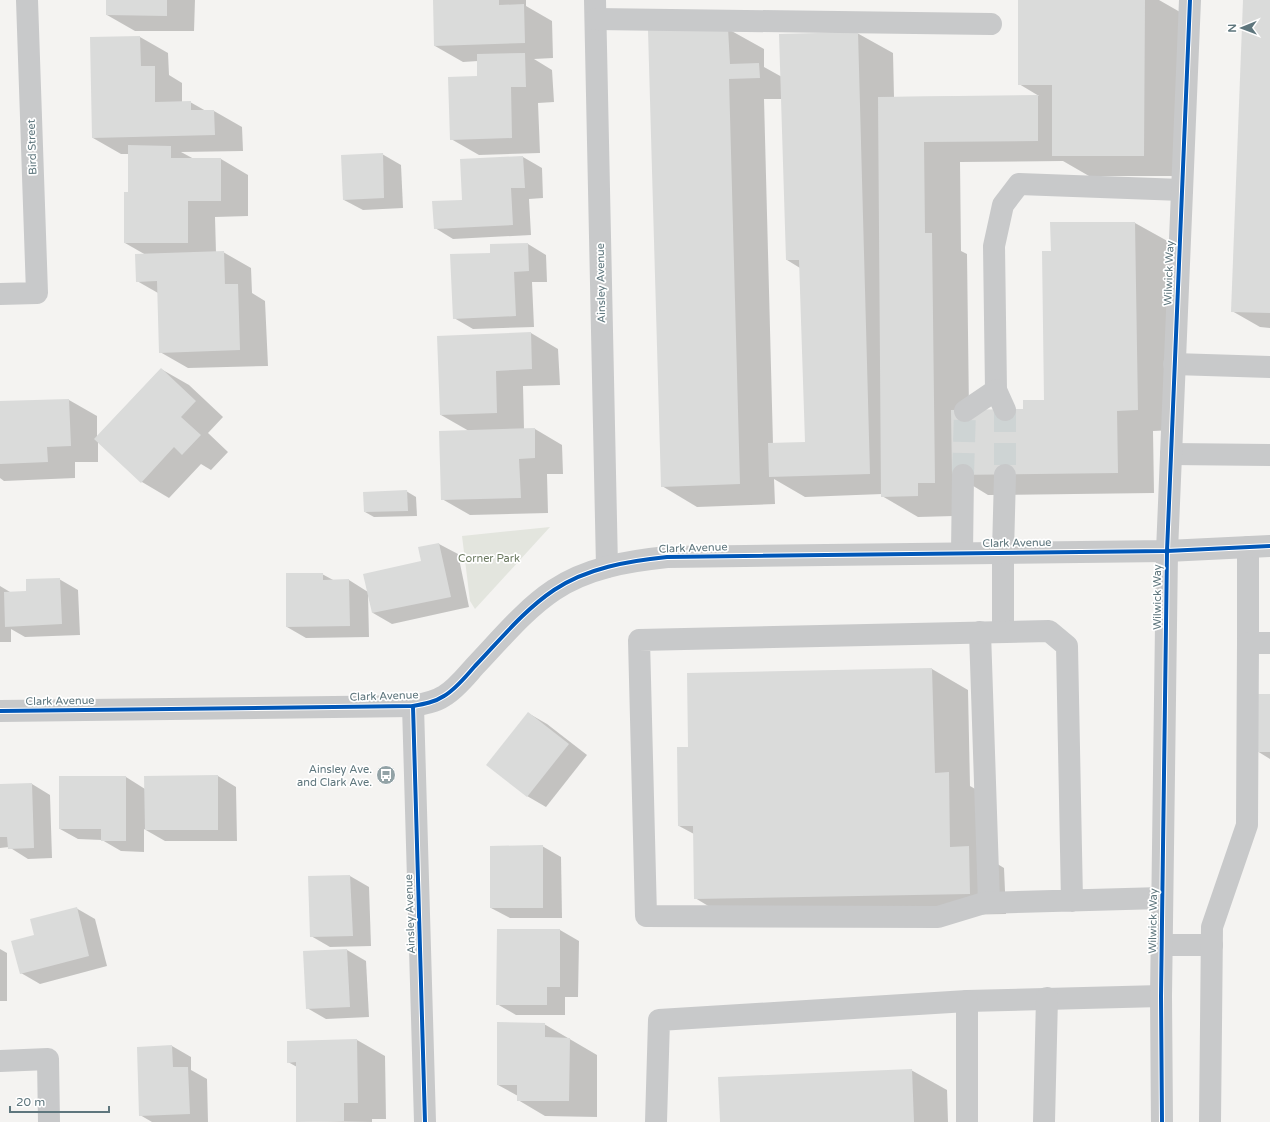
<svg xmlns="http://www.w3.org/2000/svg" width="1270" height="1122" font-family="'Varela Round',sans-serif">
  <style>
    .green { fill: #e3e5de }
    .shadow { fill: #0003; fill-rule: evenodd }
    .building { fill: #dadbda }
    .lines { fill: none; stroke-linecap: round; stroke-linejoin: round }
    .minor-tunnel { stroke: #ced4d4; stroke-width: 22; stroke-dasharray: 22 11; stroke-linecap: butt }
    .minor { stroke: #c8c9ca; stroke-width: 22 }
    .cycleway-casing { stroke: #fff; stroke-width: 6 }
    .cycleway { stroke: #0057b8; stroke-width: 4 }
    .labels { text-anchor: middle; dominant-baseline: central; stroke-width: 3.5; stroke-linejoin: round; paint-order: stroke }
    .street-label { font-size: 11px; fill: #5e767d; stroke: #fff }
    .park-label { font-size: 11px; fill: #6c7a61; stroke: #fff }
    .poi-label { font-size: 11px; fill: #5e767d; stroke: #fff; text-anchor: end }
  </style>
  <rect width="100%" height="100%" fill="#f4f3f1"/>
  <polygon class="green" points="550,527 475,609 470,601 462,536"/>
  <g class="shadow">
    <polygon points="107,0 195,0 194,31 135,31 107,15"/>
    <polygon points="434,0 526,0 526,6 552,21 553,58 534,59 552,70 554,102 538,103 540,153 479,155 451,139 478,77 478,61 463,62 435,46"/>
    <path d="M1019,0H1159L1180,12V176H1089L1063,161L960,162L961,251L967,254L969,411L1024,410L1045,401L1052,252L1051,223H1135L1171,243L1173,430L1153,431L1154,493L988,495L970,484L954,516L918,517L882,496V494L805,497L774,479L775,504L697,507L662,486L728,29L764,49V67L782,77L857,33L893,53L894,97L1039,96L1019,84ZM764,99H782L787,260L800,268L806,443L773,444Z"/>
    <polygon points="1244,0 1270,0 1270,328 1260,327 1232,311"/>
    <polygon points="140,37 168,53 169,75 182,83 182,102 190,102 206,111 214,111 242,127 243,151 181,152 194,159 221,159 248,175 248,216 215,217 216,253 223,252 251,268 252,293 265,301 268,366 188,368 160,352 158,293 137,281 146,255 125,243 129,193 129,154 121,154 93,138 91,38"/>
    <polygon points="382,154 401,165 403,208 363,210 344,200"/>
    <polygon points="523,157 542,168 543,198 529,199 531,235 453,239 435,228 463,201"/>
    <polygon points="528,244 546,255 547,282 532,282 534,327 473,329 454,318 491,254"/>
    <polygon points="531,333 558,349 560,385 523,386 524,429 535,429 562,445 563,474 547,474 548,513 470,515 442,499 469,431 441,415"/>
    <polygon points="161,369 189,385 223,417 208,433 228,452 211,470 201,464 169,498 142,482 98,441 98,462 75,462 75,478 4,481 0,478 0,402 69,400 97,416 97,437"/>
    <polygon points="406,491 416,497 417,516 374,517 365,512"/>
    <polygon points="439,544 458,554 469,607 392,624 373,613 368,594 369,637 306,638 287,627 322,574 335,581 349,580 368,592 422,562"/>
    <polygon points="59,579 78,590 80,635 25,637 11,629 11,642 0,642 0,586 10,592 27,592"/>
    <polygon points="932,669 968,690 970,786 984,794 986,857 1004,868 1006,914 730,919 695,898 694,834 679,826 689,748"/>
    <polygon points="1270,695 1270,759 1257,751"/>
    <polygon points="528,713 547,724 587,755 546,807 527,796"/>
    <polygon points="218,776 236,787 237,841 165,841 144,829 144,852 121,851 102,840 78,839 60,829 126,777 145,789"/>
    <polygon points="32,784 50,795 52,858 28,859 9,847 0,848 0,785"/>
    <polygon points="542,846 561,857 562,918 510,918 491,908"/>
    <polygon points="350,876 369,887 371,946 330,947 311,936 309,877"/>
    <polygon points="76,908 95,919 107,966 40,984 21,973 36,936"/>
    <polygon points="560,930 579,941 578,997 565,997 565,1015 516,1015 497,1004"/>
    <polygon points="0,949 7,953 7,1001 0,1001"/>
    <polygon points="347,950 366,961 369,1017 326,1019 307,1008 304,952"/>
    <polygon points="544,1024 597,1055 597,1117 545,1116 518,1100 518,1096 498,1085"/>
    <polygon points="357,1040 385,1056 386,1119 372,1119 372,1122 297,1121 297,1067 288,1062"/>
    <polygon points="172,1046 191,1057 191,1070 207,1079 208,1122 152,1122 140,1115"/>
    <polygon points="911,1070 947,1090 948,1122 721,1122"/>
  </g>
  <g class="building">
    <polygon points="106,0 167,0 167,16 106,15"/>
    <polygon points="433,0 499,0 499,5 524,4 525,43 434,46"/>
    <polygon points="1018,0 1145,0 1144,156 1052,156 1052,85 1018,85"/>
    <polygon points="1243,0 1270,0 1270,313 1231,312"/>
    <polygon points="728,28 730,64 759,63 760,78 729,79 740,484 661,487 648,30"/>
    <polygon points="858,32 870,474 769,477 768,443 805,442 799,260 786,260 779,34"/>
    <polygon points="140,36 141,66 155,66 155,102 191,101 191,110 214,110 215,135 92,138 90,37"/>
    <polygon points="525,53 526,87 511,87 512,138 450,140 448,77 477,76 477,54"/>
    <polygon points="1038,95 1038,141 924,142 925,233 932,233 935,483 918,483 918,496 881,497 878,97"/>
    <polygon points="128,145 171,146 171,158 221,158 221,201 188,201 188,243 124,243 124,192 128,192"/>
    <polygon points="383,153 384,198 343,200 341,155"/>
    <polygon points="523,156 525,188 511,188 513,225 434,229 432,201 462,200 460,159"/>
    <polygon points="1050,222 1135,222 1138,410 1117,411 1118,473 952,475 951,410 1023,409 1023,400 1044,400 1042,251 1051,251"/>
    <polygon points="528,243 529,271 514,272 516,316 453,319 450,254 490,253 490,244"/>
    <polygon points="224,251 225,284 238,284 240,350 159,353 157,281 136,282 135,254"/>
    <polygon points="531,332 532,369 496,371 497,413 440,415 437,336"/>
    <polygon points="161,368 196,401 181,417 201,435 182,455 174,447 141,483 94,439"/>
    <polygon points="69,399 71,446 47,447 48,462 0,464 0,401"/>
    <polygon points="535,428 535,458 519,459 521,498 441,500 439,431"/>
    <polygon points="407,490 408,511 364,512 363,492"/>
    <polygon points="439,543 451,597 372,613 363,574 421,561 418,547"/>
    <polygon points="286,573 323,573 323,580 349,579 350,626 286,627"/>
    <polygon points="60,578 62,624 5,627 4,592 26,591 26,579"/>
    <polygon points="932,668 935,773 949,772 950,847 969,846 970,894 694,899 693,826 678,826 677,747 688,747 687,673"/>
    <rect x="1256" y="694" width="14" height="58"/>
    <polygon points="528,712 569,744 527,797 486,765"/>
    <polygon points="218,775 218,830 145,830 144,776"/>
    <polygon points="59,776 126,776 126,841 101,841 101,829 59,829"/>
    <polygon points="32,783 34,848 8,849 7,837 0,837 0,784"/>
    <polygon points="543,845 543,908 490,908 490,846"/>
    <polygon points="350,875 353,936 310,937 308,876"/>
    <polygon points="77,907 89,956 20,974 11,941 34,935 30,919"/>
    <polygon points="497,929 560,929 560,987 547,987 547,1005 496,1005"/>
    <polygon points="347,949 350,1007 306,1009 303,951"/>
    <polygon points="497,1022 545,1023 545,1037 570,1038 569,1101 517,1101 517,1085 497,1085"/>
    <polygon points="357,1039 358,1103 344,1103 344,1121 296,1122 296,1062 287,1063 287,1041"/>
    <polygon points="172,1045 173,1067 188,1067 190,1114 139,1116 137,1047"/>
    <polygon points="912,1069 914,1122 720,1122 718,1077"/>
  </g>
  <g class="lines">
    <g class="minor-tunnel">
      <polyline points="1005,410 1005,475"/>
      <polyline points="963,475 965,411"/>
    </g>
    <g class="minor">
      <polyline points="595,0 607,567"/>
      <polyline points="596,19 991,24"/>
      <polyline points="0,294 37,293 27,0"/>
      <polyline points="1174,364 1270,367"/>
      <polyline points="996,390 994,246 1003,205 1019,184 1182,190"/>
      <polyline points="965,411 996,390 1005,410"/>
      <polyline points="1171,454 1270,455"/>
      <polyline points="1248,547 1248,643"/>
      <polyline points="962,553 963,475"/>
      <polyline points="980,632 989,903"/>
      <polyline points="1003,632 1003,552 1005,475"/>
      <polyline points="413,706 425,1122"/>
      <path d="M0,711L413,706C424,704 435,702 444,696C456,689 466,676 475,666C500,640 524,610 554,590C587,568 628,561 667,557L1167,551L1270,546"/>
      <polyline points="1072,901 1067,646 1049,631 639,640 646,916 938,917 984,903 1162,898"/>
      <polyline points="1162,945 1212,945"/>
      <polyline points="0,1061 48,1059 49,1122"/>
      <polyline points="656,1122 659,1020 967,1001 1161,996"/>
      <polyline points="967,1122 967,1001"/>
      <polyline points="1044,1122 1047,998"/>
      <polyline points="1162,1122 1161,996 1167,551 1190,0"/>
      <polyline points="1210,1122 1212,927 1247,825 1248,643 1270,643"/>
    </g>
    <defs>
      <g id="cycleway">
        <polyline points="413,706 425,1122"/>
        <path d="M0,711L413,706C424,704 435,702 444,696C456,689 466,676 475,666C500,640 524,610 554,590C587,568 628,561 667,557L1167,551L1270,546"/>
        <polyline points="1162,1122 1161,996 1167,551 1190,0"/>
      </g>
    </defs>
    <use href="#cycleway" class="cycleway-casing"/>
    <use href="#cycleway" class="cycleway"/>
  </g>
  <defs>
    <symbol id="bus-disc" viewBox="-11 -11 22 22"><circle r="9.5" fill="#92a2a6" stroke="#fff"/><path d="M-5-6H5V4H4V6H2V4H-2V6H-4V4H-5ZM-3.5-4V0h7V-4ZM-3.5 1.2v1.5H-2V1.2ZM2 1.2v1.5H3.5V1.2Z" fill="#fff"/></symbol>
  </defs>
  <g fill-rule="evenodd">
    <use href="#bus-disc" x="375" y="764" width="22" height="22"/>
  </g>
  <g class="labels">
    <g class="street-label">
      <text transform="translate(32 147) rotate(-92)">Bird Street</text>
      <text transform="translate(1169 273) rotate(-88)">Wilwick Way</text>
      <text transform="translate(601 283) rotate(-91)">Ainsley Avenue</text>
      <text transform="translate(1017 543) rotate(-1)">Clark Avenue</text>
      <text transform="translate(693 548) rotate(-2)">Clark Avenue</text>
      <text transform="translate(1157 597) rotate(-90)">Wilwick Way</text>
      <text transform="translate(384 696) rotate(-2)">Clark Avenue</text>
      <text transform="translate(60 701) rotate(-1)">Clark Avenue</text>
      <text transform="translate(410 914) rotate(-92)">Ainsley Avenue</text>
      <text transform="translate(1153 921) rotate(-89)">Wilwick Way</text>
    </g>
    <g class="park-label">
      <text x="489" y="558">Corner Park</text>
    </g>
    <g class="poi-label">
      <text x="372" y="769">Ainsley Ave.<tspan x="372" dy="13">and Clark Ave.</tspan></text>
    </g>
  </g>
  <g transform="translate(1242 28) rotate(269)" stroke="#ffffff" stroke-width="3" paint-order="stroke">
  <path d="M0-3L7 15L0 10L-7 15Z" fill="#5e767d"/>
  <text y="-6" font-size="11" font-weight="bold" text-anchor="middle" fill="#5e767d">N</text>
  </g>
  <path d="M10 1106v6h99v-6" fill="none" stroke="#5e767d" stroke-width="2"/>
  <text x="16" y="1106" font-size="12" fill="#5e767d" stroke="#ffffff" stroke-width="3" paint-order="stroke">20 m</text>
</svg>
